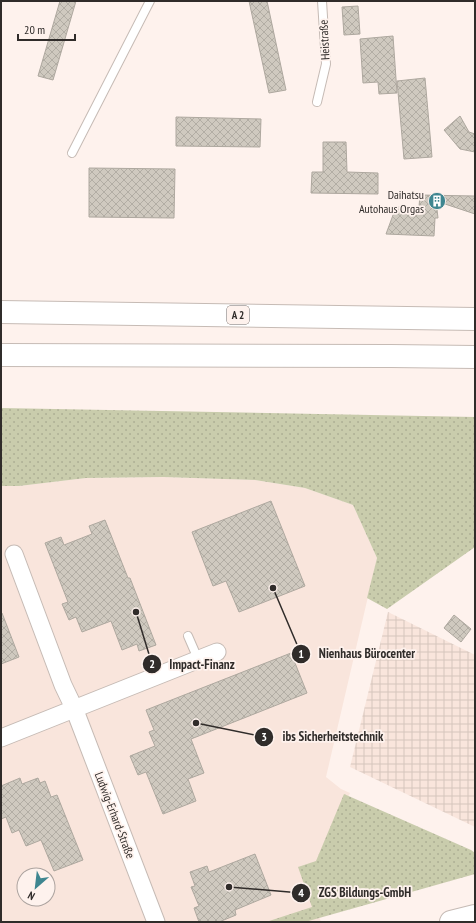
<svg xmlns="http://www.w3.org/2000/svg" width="476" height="923" font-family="'PT Sans Narrow',sans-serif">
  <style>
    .built { fill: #f9e5dc; fill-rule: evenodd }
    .industrial { fill: url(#industrial-grid) }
    .grass { fill: url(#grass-dots) }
    .building { fill: url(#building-cross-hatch); stroke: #aea89f }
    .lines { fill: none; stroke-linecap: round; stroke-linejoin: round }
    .lane-casing { stroke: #c6bbb5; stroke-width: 10 }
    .street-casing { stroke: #c6bbb5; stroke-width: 19 }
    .secondary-casing { stroke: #c6bbb5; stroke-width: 24 }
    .highway-casing { stroke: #c6bbb5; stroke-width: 24 }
    .lane { stroke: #fff; stroke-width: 8 }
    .street { stroke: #fff; stroke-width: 17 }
    .secondary { stroke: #fff; stroke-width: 22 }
    .highway { stroke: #fff; stroke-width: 22 }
    .labels { text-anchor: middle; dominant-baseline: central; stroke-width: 3.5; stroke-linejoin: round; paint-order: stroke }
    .shield { fill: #fef2ed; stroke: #6e6764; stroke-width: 1 }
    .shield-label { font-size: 11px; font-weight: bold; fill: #302c2a }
    .street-label { font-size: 12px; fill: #302c2a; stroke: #fef2ed }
    .poi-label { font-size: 12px; fill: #302c2a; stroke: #fef2ed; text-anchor: end }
    .leader { fill: none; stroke: #302c2a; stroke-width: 1.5 }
    .callout-dot { fill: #302c2a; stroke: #fef2ed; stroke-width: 1.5 }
    .mark-label { font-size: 12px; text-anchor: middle; font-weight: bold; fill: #fff }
    .callout-label { font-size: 13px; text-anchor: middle; font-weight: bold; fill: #302c2a; stroke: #fef2ed; stroke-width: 3.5; stroke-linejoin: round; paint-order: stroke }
  </style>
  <defs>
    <pattern id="industrial-grid" width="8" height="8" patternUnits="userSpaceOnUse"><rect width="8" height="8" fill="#f9e5dc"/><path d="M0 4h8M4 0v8" fill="none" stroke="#d6c5bd"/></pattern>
    <pattern id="grass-dots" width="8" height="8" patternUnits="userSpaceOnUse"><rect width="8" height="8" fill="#c9ccac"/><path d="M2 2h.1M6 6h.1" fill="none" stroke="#adaf94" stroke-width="1.8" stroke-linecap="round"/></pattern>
    <pattern id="building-cross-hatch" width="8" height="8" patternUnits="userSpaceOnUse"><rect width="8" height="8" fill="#cfc9bf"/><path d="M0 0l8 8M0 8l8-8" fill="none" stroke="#b2ada4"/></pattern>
  </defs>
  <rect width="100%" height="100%" fill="#fef2ed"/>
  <path class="built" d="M163,477L255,480L305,488L353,505L377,558L326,777L341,789L350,793L319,866L304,872L321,922H1V486H19L86,478ZM24,875H48V899H24Z"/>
  <polygon class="industrial" points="388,612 475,655 475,827 350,767"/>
  <g class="grass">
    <polygon points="1,408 475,417 475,547 387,609 367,598 377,558 353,505 305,488 255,480 163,477 86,478 19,486 1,486"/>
    <polygon points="344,794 471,850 475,853 475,874 305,922 266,922 312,907 298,867 316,861"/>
  </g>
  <g class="building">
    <polygon points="60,1 76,1 53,80 38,76"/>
    <polygon points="249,1 267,1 286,90 269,93"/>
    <polygon points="358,6 360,34 344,35 342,7"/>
    <polygon points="393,36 397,93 379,94 378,82 363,83 360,39"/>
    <polygon points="425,78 432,157 404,159 397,81"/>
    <polygon points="460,116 469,132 475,134 475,152 460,149 444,130"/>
    <polygon points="176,117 261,119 260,147 176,146"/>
    <polygon points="323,142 346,142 347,172 378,173 378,194 311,193 312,172 323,172"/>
    <polygon points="89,168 175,169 174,218 89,217"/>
    <polygon points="420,195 475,196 475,214 436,201 438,218 435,218 434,236 386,234 396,207 419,207"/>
    <polygon points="271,501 305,586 239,612 226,581 213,586 192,532"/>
    <polygon points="105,520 128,578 130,578 156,645 139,651 137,644 122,650 111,621 82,632 76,617 69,620 62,604 68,602 45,543 61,537 64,545 92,534 89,526"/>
    <polygon points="1,613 2,613 19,657 1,664"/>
    <polygon points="454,615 471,629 461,642 444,628"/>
    <polygon points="291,653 307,693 191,739 204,773 188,779 196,801 163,814 146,772 138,775 130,756 155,746 149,732 154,730 146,710"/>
    <polygon points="20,778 22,784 38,778 40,783 45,781 51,797 57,795 83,860 54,871 41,840 26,846 19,830 12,833 6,817 1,819 1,786"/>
    <polygon points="255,854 271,895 235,910 236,915 219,922 199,922 194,908 199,906 191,887 195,886 190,872 207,866 209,872"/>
  </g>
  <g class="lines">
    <defs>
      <g id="lane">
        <polyline points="317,102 326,64 322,1"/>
        <polyline points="72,153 150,1"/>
        <polyline points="188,636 198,659"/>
      </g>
      <g id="street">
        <polyline points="14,554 63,685 74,708 156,922"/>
        <polyline points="1,738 217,652"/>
      </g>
      <polyline id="secondary" points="451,922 475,916"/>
      <g id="highway">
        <polyline points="1,312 475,319"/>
        <polyline points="1,355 391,356 475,357"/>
      </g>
    </defs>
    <use href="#lane" class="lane-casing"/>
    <use href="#street" class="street-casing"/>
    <use href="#secondary" class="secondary-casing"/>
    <use href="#highway" class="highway-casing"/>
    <use href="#lane" class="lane"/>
    <use href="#street" class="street"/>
    <use href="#secondary" class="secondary"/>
    <use href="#highway" class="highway"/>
  </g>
  <defs>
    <symbol id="building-disc" viewBox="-11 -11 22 22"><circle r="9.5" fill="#3f8690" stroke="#fef2ed"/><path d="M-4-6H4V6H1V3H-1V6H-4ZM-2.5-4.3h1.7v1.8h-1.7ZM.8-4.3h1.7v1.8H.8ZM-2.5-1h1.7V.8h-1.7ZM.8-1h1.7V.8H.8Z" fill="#fff"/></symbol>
  </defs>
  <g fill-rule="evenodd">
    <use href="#building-disc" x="427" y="191" width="20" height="20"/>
  </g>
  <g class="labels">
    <rect class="shield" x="227" y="306" width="22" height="18" rx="3"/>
    <g class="shield-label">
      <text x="238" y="315">A 2</text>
    </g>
    <g class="street-label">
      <text transform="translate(324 40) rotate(-93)">Heistraße</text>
      <text transform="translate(115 815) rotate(69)">Ludwig-Erhard-Straße</text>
    </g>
    <g class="poi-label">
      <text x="424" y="194">Daihatsu<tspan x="424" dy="14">Autohaus Orgas</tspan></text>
    </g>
  </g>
  <path class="leader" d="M273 588L301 654M136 612L152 664M196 723L264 737M229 887L301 893"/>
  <g class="callout-dot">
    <circle cx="273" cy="588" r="4"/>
    <circle cx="136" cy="612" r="4"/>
    <circle cx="196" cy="723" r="4"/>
    <circle cx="229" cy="887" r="4"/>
    <circle cx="301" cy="654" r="10"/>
    <circle cx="152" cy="664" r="10"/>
    <circle cx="264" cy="737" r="10"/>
    <circle cx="301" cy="893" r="10"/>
  </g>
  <g class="mark-label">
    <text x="301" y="658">1</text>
    <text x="152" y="668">2</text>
    <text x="264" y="741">3</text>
    <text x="301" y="897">4</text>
  </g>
  <g class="callout-label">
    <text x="367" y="658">Nienhaus Bürocenter</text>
    <text x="202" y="669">Impact-Finanz</text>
    <text x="333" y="741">ibs Sicherheitstechnik</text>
    <text x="365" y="897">ZGS Bildungs-GmbH</text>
  </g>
  <rect width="476" height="923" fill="none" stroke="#302c2a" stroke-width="4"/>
  <g transform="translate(36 887) rotate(208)"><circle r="19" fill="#fef2ed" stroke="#aca39f"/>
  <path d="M0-3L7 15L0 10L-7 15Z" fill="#3f8690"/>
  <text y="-6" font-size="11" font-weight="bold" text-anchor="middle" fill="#302c2a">N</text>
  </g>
  <path d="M18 34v6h57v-6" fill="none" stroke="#302c2a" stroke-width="2"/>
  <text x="24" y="34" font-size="12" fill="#302c2a" stroke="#fef2ed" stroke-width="3" paint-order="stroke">20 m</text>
</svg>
